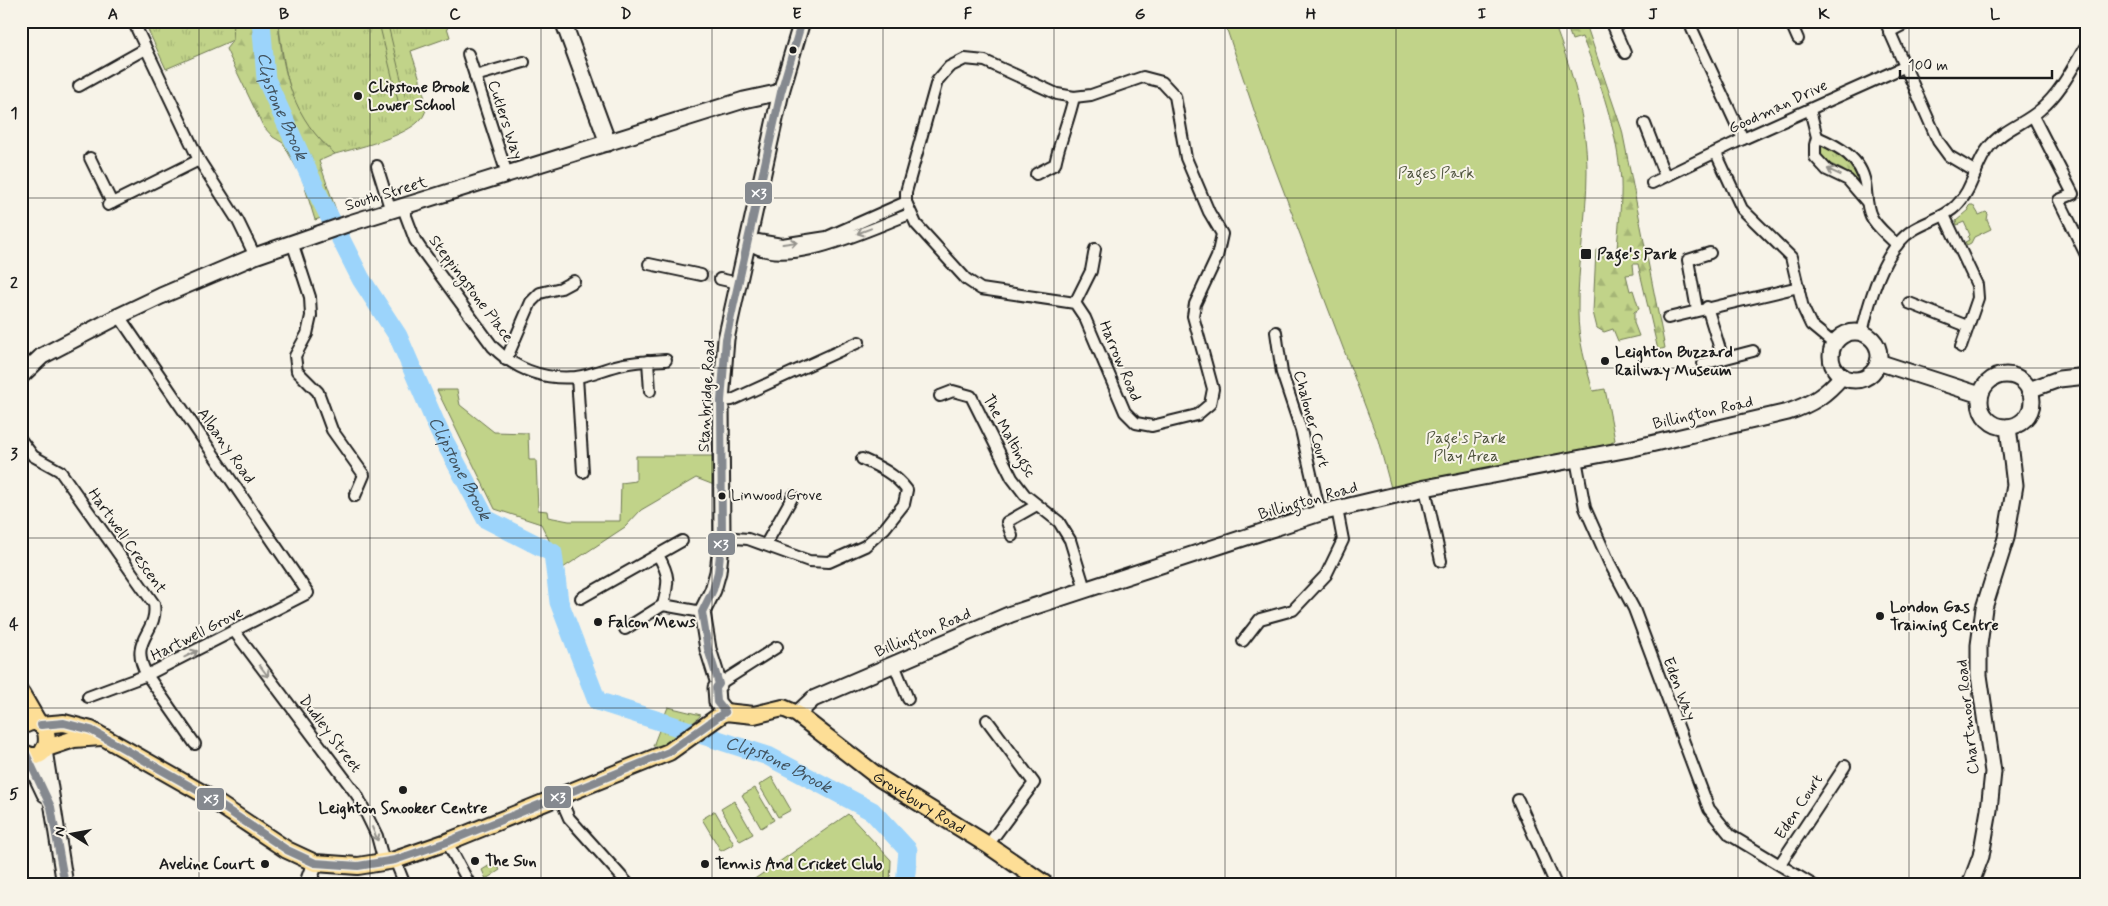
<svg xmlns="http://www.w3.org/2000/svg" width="2108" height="906" font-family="Mynerve,sans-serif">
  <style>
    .grass { fill: url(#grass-tufts); stroke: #6e7852 }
    .forest { fill: url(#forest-firs); stroke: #6e7852 }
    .park { fill: #c1d389; stroke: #6e7852 }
    .garden { fill: url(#garden-dots); stroke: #6e7852 }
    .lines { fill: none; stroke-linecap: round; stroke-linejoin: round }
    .river { stroke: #9cd4fb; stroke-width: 19 }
    .street-tunnel { stroke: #d6d3c9; stroke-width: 10; stroke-dasharray: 10 5; stroke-linecap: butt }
    .street-casing { stroke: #1c1c1c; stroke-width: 14 }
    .secondary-casing { stroke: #1c1c1c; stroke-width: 19 }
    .primary-casing { stroke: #1c1c1c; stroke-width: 20 }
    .street { stroke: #f7f3e8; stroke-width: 10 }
    .secondary { stroke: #f7f3e8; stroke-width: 15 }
    .primary { stroke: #fdde96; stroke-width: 16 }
    .bus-1-casing { stroke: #f7f3e8; stroke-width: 11 }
    .bus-1 { stroke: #85898f; stroke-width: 8 }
    .oneway { stroke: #94928c }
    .grid { fill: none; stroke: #1c1c1c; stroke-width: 1; stroke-opacity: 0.55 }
    .bus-dot { fill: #1c1c1c; stroke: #f7f3e8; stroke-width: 2 }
    .labels { text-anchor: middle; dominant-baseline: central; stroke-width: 4; stroke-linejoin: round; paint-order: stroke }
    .bus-label { font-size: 15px; fill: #1c1c1c; stroke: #f7f3e8; text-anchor: start }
    .poi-label { font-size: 16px; font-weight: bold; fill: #1c1c1c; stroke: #f7f3e8; text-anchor: start }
    .street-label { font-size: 16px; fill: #1c1c1c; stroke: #f7f3e8 }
    .park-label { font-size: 16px; fill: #4e533d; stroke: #f7f3e8 }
    .water-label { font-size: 18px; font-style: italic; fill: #42535f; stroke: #f7f3e8 }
    .line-badge { stroke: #f7f3e8; stroke-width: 2 }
    .badge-label { font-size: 14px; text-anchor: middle; font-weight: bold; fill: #fff }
    .neatline { fill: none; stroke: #1c1c1c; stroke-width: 2 }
    .grid-label { font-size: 16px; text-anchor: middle; font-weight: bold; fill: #1c1c1c }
  </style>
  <defs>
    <pattern id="grass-tufts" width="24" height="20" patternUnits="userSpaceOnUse" patternTransform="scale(1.25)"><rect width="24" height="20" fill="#c1d389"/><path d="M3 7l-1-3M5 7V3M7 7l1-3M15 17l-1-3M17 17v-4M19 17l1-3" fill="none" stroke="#a5b576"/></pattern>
    <pattern id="forest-firs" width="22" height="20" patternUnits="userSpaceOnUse" patternTransform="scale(1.25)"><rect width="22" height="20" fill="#c1d389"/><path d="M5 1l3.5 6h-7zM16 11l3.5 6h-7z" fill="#a5b576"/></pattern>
    <pattern id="garden-dots" width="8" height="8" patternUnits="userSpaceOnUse" patternTransform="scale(1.25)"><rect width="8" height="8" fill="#c1d389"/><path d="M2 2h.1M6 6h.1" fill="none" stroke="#a5b576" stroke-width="1.8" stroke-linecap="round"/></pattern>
  </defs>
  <rect width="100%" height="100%" fill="#f7f3e8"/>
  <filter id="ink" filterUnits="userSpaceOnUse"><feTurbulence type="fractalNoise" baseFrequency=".02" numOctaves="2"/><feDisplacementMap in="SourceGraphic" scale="10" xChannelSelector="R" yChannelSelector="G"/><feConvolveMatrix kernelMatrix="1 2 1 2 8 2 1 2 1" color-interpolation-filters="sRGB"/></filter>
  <g filter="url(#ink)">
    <g class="grass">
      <polygon points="144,21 234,21 233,40 166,69"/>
      <path d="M278,21H445L450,37L411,51C416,68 424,88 426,107C427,133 356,148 335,154C289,115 286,78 278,21Z"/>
      <path d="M1823,144C1844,157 1853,161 1861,186L1843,170L1823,160L1819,148Z"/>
      <path d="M668,707L701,715C687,728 673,746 653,746Z"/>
    </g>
    <g class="forest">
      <path d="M234,21H278C283,75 293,118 335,154L319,161L337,213L315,220L302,178L283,143L273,137L263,126L226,49L233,40Z"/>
      <path d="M1565,21H1585L1622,130L1665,348L1658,350L1638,264H1633L1634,274L1626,275L1630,291L1633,290L1639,309L1634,312V323L1639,336L1618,341L1613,329L1604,332L1597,328L1593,312L1596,250L1617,251C1618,228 1622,204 1621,181C1617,131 1601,83 1582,37L1572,40Z"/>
    </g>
    <g class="park">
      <path d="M1224,21H1553C1572,70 1587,120 1587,172C1587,219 1577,266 1578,313C1578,339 1586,366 1593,391L1605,389L1615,440L1610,444L1391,488L1378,440L1262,134Z"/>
      <polygon points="388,25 408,108 400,109 380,27"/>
      <polygon points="1970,205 1973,205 1979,215 1986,212 1988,214 1987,220 1991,229 1974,237 1971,243 1967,245 1965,242 1969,240 1968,237 1970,235 1964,222 1957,225 1956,221 1969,210 1968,207"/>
      <polygon points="437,390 457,390 460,405 494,432 528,433 529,460 536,460 538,510 547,511 548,517 569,521 620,521 621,483 636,481 636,456 714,456 714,485 696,478 641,510 625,527 563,568 541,524 495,509"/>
      <polygon points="772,777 791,810 778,817 759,785"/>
      <polygon points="755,788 774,820 761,828 742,795"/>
      <polygon points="734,801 753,834 740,841 721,809"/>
      <polygon points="715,811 734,844 721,851 702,819"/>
      <polygon points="848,814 891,860 890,885 746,885"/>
    </g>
    <polygon class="garden" points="495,862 500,870 486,879 482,870"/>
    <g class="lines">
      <path class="river" id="s1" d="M261,21L266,79L319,196L361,279L398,336L439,431L486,519L553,553L559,602L597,701L768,756L872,811L908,850L905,885"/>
      <polyline class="street-tunnel" points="701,275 720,279"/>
      <defs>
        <g id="street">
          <polyline points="133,21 199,160 238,221 255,256"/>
          <polyline points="1611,21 1625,53"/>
          <polyline points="1694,21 1692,29 1743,139"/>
          <polyline points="1790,21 1798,39"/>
          <polyline points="1885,21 1938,141 1949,156 1976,172"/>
          <polyline points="1889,32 1910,21"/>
          <polyline points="468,54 507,174"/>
          <polygon points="965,59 985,61 1057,94 1074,97 1091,95 1143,77 1162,82 1175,96 1186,158 1209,212 1222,234 1217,257 1195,304 1193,316 1213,389 1210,404 1197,415 1152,426 1136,423 1125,412 1085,318 1075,303 981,289 966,279 916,224 906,202 906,192 937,81 949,67"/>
          <polyline points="475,76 524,62"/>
          <polyline points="79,86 145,49"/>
          <polyline points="1810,110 1817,137 1815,145 1815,157 1827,170 1848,180 1866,201"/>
          <polyline points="2033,116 2073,194 2059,200 2087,257"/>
          <polyline points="1645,124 1665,176"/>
          <path d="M1817,137C1838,146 1861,158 1865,183C1867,194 1866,206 1871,216C1876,227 1889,236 1897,245"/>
          <polyline points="1716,153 1742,209 1791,257 1803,308 1811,325 1834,344"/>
          <polyline points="90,158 112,203"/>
          <polyline points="377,166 391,211"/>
          <path d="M1036,174L1055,164C1060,140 1069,120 1074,97"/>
          <polyline points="1652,183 1743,139 1904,67"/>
          <path d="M906,202L827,237L782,244L758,240L749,244C787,271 871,228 910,214"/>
          <polyline points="108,205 199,160"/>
          <path d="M403,208L415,240L421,249L493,347C516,370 543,380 576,377C592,375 608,367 624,364C638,361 652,361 666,360"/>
          <polyline points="1944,215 1977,285 1978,298 1961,347"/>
          <polyline points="292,242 310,297 311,316 307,334 295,356 297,371 318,392 332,430 364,475 355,496"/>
          <polyline points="649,264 701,275"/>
          <polyline points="720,279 738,283"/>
          <polyline points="1075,303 1091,271 1095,249"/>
          <polyline points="1909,303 1967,326"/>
          <polyline points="1707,307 1723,359"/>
          <polyline points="1697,310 1688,260 1710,253"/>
          <polyline points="119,316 308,593 147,675 195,744"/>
          <polyline points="1668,318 1799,287"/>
          <polyline points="1276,332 1282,373 1301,430 1320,513"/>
          <path d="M1862,333C1869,301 1884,248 1913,230C1927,221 1944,218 1956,206C1973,190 1975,164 1989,147C2002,130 2026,123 2041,109C2061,92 2073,67 2087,44"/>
          <polyline points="506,360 531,302 540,293 561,288 574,281"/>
          <polyline points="648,361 650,391"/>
          <polyline points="1703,364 1753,351"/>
          <polyline points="577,377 583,472"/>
          <polyline points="940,396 953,391 971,396 1012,478 1025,495 1059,522 1070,540 1085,589"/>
          <polyline points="721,401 732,400 859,342"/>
          <path d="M21,440L33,456L60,471L154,604C159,633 127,639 147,675L88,697"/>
          <polyline points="1576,459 1585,508 1609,562 1634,609 1709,809 1730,835 1813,885"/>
          <polyline points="1425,488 1441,561"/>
          <polyline points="1012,536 1007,522 1037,505"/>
          <path d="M722,537L748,539L809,561L829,562L865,546L885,528L904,504L907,490C895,474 880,467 862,459"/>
          <polyline points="766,544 793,496"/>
          <path d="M658,555C670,576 669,581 663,605L702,612"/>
          <polyline points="581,598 682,541"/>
          <polyline points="625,629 663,605"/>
          <polyline points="235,632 357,795 377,836 384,862"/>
          <polyline points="1243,641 1260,619 1293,610 1326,575 1343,540 1337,509"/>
          <polyline points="894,664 908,699"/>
          <polyline points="719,684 777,647"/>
          <polyline points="987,720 1034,783 988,845"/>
          <polyline points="559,795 569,818 629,885"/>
          <polyline points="1518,800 1556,885"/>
          <polyline points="447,842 470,885"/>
          <polyline points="395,860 405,885"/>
          <polyline points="1780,864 1845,766"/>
        </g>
        <g id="secondary">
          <polyline points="563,21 608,143"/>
          <circle cx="1855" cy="356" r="24"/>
          <polyline points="1878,362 1980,395"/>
          <circle cx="2006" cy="401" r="26"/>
          <polyline points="21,376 42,356 119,316 161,296 255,256 350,223 744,100 781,92"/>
          <polyline points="2029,390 2059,379 2087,376"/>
          <polyline points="725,712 717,702 716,688 719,684 708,649 702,612 713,590 718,572 722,537 721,401 726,339 781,92 802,21"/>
          <path d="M797,714L813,699L1011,614L1320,513L1425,488L1629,449L1788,412C1812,404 1826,395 1842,376"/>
          <polyline points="44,750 65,885"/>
          <polyline points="26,754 45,794"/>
          <polyline points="307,885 315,863"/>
          <polyline points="1970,885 1981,856 1989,810 1993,772 1979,675 1979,645 1984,608 2006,538 2015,485 2008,427"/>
        </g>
        <g id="primary">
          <polyline points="21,693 39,724"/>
          <path id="s2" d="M41,725L64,723L91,730L202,793L287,850L315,863L358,866L395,860L447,842L669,752L725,712L754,715L783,708L797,714L881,779L988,845L1046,885"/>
          <path d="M21,727C55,703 56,775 21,751"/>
          <polyline points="44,749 74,739 101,737"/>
        </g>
      </defs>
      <use href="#street" class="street-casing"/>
      <use href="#secondary" class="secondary-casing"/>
      <use href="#primary" class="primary-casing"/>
      <use href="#street" class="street"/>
      <use href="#secondary" class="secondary"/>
      <use href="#primary" class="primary"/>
      <defs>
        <g id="bus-1">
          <polyline points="725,712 717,702 716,688 719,684 708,649 702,612 713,590 718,572 722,537 721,401 726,339 781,92 802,21"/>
          <polyline points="41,725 64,723 91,730 202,793 287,850 315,863 358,866 395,860 447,842 669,752 725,712"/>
          <polyline points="26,754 51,807 65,885"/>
        </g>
      </defs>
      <use href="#bus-1" class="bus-1-casing"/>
      <use href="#bus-1" class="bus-1"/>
    </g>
    <defs><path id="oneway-shaft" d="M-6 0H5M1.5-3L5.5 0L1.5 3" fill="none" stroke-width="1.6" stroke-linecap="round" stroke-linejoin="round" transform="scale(1.25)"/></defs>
    <g class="oneway">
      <use href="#oneway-shaft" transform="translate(1834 172) rotate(-155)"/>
      <use href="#oneway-shaft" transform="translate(864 231) rotate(159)"/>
      <use href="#oneway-shaft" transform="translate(790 243) rotate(-8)"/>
      <use href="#oneway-shaft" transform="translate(191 654) rotate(-26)"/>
      <use href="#oneway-shaft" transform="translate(264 671) rotate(53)"/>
      <use href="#oneway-shaft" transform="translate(375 834) rotate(67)"/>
    </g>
  </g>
  <path class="grid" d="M199,21V885M370,21V885M541,21V885M712,21V885M883,21V885M1054,21V885M1225,21V885M1396,21V885M1567,21V885M1738,21V885M1909,21V885M21,198H2087M21,368H2087M21,538H2087M21,708H2087"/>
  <g class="bus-dot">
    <circle cx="793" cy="50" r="4.5"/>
    <circle cx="358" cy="96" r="5"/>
    <rect x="1580" y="248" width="12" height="12" rx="2.5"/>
    <circle cx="1605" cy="361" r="5"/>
    <circle cx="722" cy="496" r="4.5"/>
    <circle cx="1880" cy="616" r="5"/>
    <circle cx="598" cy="622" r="5"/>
    <circle cx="403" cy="790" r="5"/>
    <circle cx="475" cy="861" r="5"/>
    <circle cx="265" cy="864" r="5"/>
    <circle cx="705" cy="864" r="5"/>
  </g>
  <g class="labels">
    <g class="bus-label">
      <text x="731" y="496">Linwood Grove</text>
    </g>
    <g class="poi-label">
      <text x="368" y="87">Clipstone Brook<tspan x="368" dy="18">Lower School</tspan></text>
      <text x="1597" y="254">Page's Park</text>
      <text x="1615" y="352">Leighton Buzzard<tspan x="1615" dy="18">Railway Museum</tspan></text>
      <text x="1890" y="607">London Gas<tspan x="1890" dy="18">Training Centre</tspan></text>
      <text x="608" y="622">Falcon Mews</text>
      <text x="403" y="808" text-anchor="middle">Leighton Snooker Centre</text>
      <text x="485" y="861">The Sun</text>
      <text x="255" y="864" text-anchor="end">Aveline Court</text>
      <text x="715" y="864">Tennis And Cricket Club</text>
    </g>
    <g class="street-label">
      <text transform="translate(1778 107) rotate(-25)">Goodman Drive</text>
      <text transform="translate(505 120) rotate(72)">Cutlers Way</text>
      <text transform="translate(386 194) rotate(-17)">South Street</text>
      <text transform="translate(471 289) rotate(53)">Steppingstone Place</text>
      <text transform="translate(1120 361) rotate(67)">Harrow Road</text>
      <text transform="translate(707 396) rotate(-87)">Stanbridge Road</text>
      <text transform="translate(1703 413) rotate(-13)">Billington Road</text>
      <text transform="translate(1311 419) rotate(75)">Chaloner Court</text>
      <text transform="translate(1009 436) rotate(61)">The Maltingsc</text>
      <text transform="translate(226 446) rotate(55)">Albany Road</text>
      <text transform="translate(1308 501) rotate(-16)">Billington Road</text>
      <text transform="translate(127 541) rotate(55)">Hartwell Crescent</text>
      <text transform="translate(923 633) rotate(-23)">Billington Road</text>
      <text transform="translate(197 634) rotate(-27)">Hartwell Grove</text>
      <text transform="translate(1679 689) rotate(69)">Eden Way</text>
      <text transform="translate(1968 717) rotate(-96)">Chartmoor Road</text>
      <text transform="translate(330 734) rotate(53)">Dudley Street</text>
      <text stroke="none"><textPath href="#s2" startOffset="981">Grovebury Road</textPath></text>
      <text transform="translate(1799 807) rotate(-57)">Eden Court</text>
    </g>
    <g class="park-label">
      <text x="1436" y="173">Pages Park</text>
      <text x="1466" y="438">Page's Park<tspan x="1466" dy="18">Play Area</tspan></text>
    </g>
    <g class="water-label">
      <text stroke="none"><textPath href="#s1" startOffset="89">Clipstone Brook</textPath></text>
      <text stroke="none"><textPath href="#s1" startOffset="494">Clipstone Brook</textPath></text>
      <text stroke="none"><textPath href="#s1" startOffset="974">Clipstone Brook</textPath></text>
    </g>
  </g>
  <g class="line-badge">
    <rect x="744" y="181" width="29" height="24" rx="5" fill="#85898f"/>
    <rect x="707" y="532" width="29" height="24" rx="5" fill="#85898f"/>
    <rect x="543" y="785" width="29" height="24" rx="5" fill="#85898f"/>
    <rect x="196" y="787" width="29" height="24" rx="5" fill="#85898f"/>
  </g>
  <g class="badge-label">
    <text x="759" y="198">X3</text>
    <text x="721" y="549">X3</text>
    <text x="558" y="802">X3</text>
    <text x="211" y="804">X3</text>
  </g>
  <rect width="2108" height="906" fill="none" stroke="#f7f3e8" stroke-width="55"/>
  <g transform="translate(72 834) rotate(281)" stroke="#f7f3e8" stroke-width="4" paint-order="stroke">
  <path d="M0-4L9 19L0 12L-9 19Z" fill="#1c1c1c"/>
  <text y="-8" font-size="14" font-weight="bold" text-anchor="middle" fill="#1c1c1c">N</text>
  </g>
  <path d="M1900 70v8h152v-8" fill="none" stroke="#1c1c1c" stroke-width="2.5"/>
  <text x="1908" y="70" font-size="15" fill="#1c1c1c" stroke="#f7f3e8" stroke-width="4" paint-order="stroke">100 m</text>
  <rect x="28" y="28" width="2052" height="850" class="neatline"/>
  <g class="grid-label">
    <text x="113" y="19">A</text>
    <text x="284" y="19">B</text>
    <text x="455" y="19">C</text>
    <text x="626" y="19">D</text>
    <text x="797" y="19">E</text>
    <text x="968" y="19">F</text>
    <text x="1140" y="19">G</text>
    <text x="1311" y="19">H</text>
    <text x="1482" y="19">I</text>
    <text x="1653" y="19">J</text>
    <text x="1824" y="19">K</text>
    <text x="1995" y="19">L</text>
    <text x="14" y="118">1</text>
    <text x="14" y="288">2</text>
    <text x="14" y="459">3</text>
    <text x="14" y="629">4</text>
    <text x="14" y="799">5</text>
  </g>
</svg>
